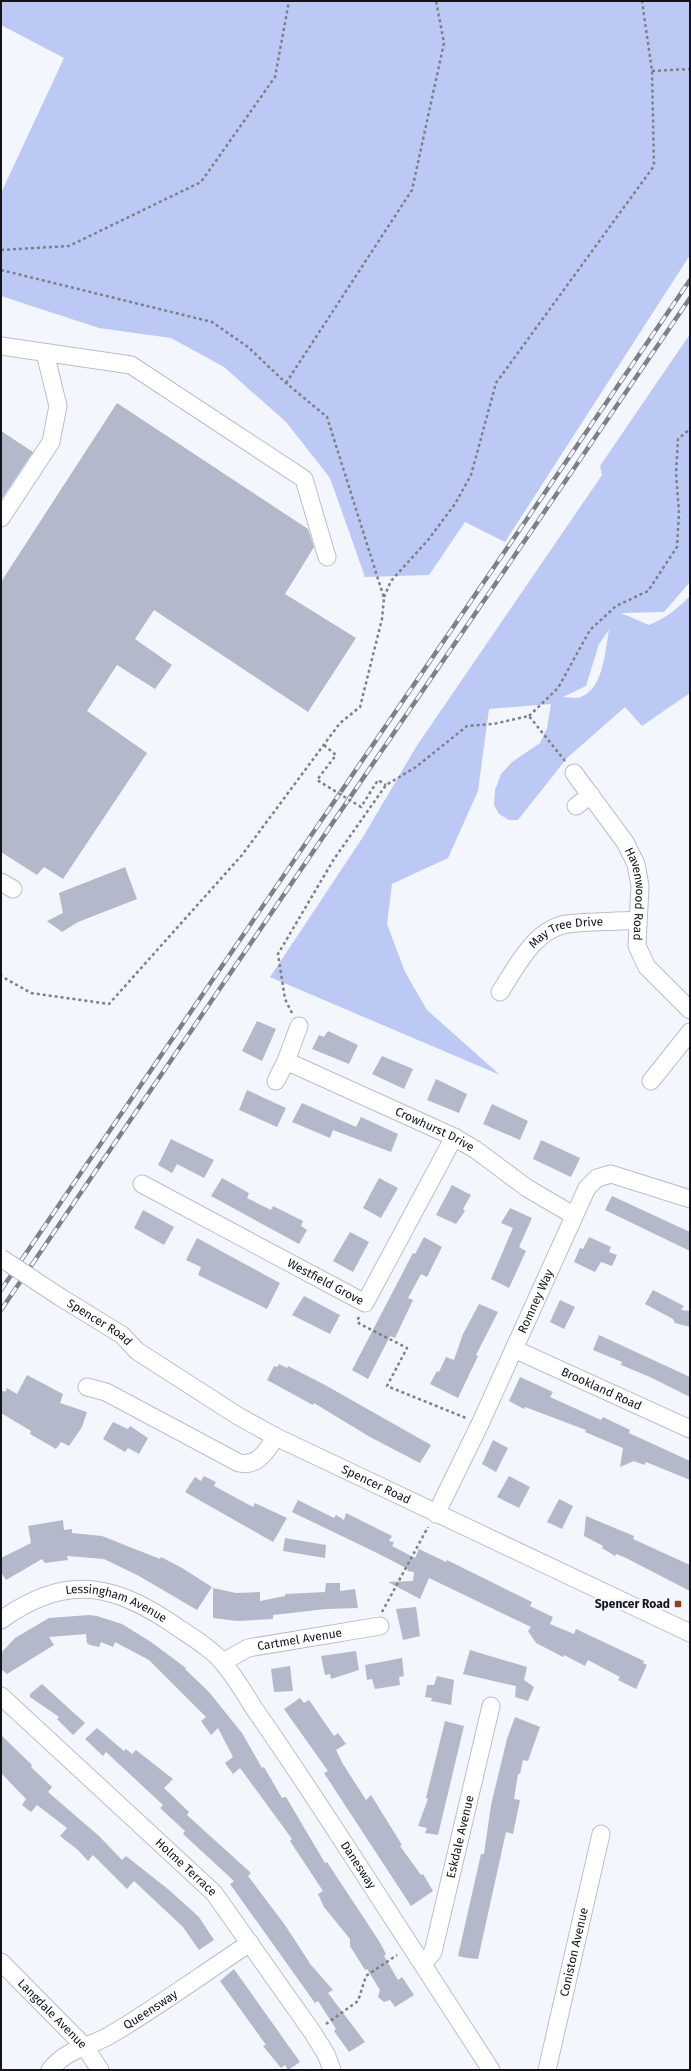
<svg xmlns="http://www.w3.org/2000/svg" width="691" height="2071" font-family="'Fira Sans',sans-serif">
  <style>
    .green { fill: #bcc9f4; fill-rule: evenodd }
    .building { fill: #b3b8ca }
    .lines { fill: none; stroke-linecap: round; stroke-linejoin: round }
    .minor-casing { stroke: #b9becf; stroke-width: 19 }
    .path { stroke: #7e8087; stroke-width: 2.5; stroke-dasharray: 3 3; stroke-linecap: butt }
    .minor { stroke: #fff; stroke-width: 17 }
    .rail-casing { stroke: #7e8087; stroke-width: 4.5 }
    .rail { stroke: #f4f6fd; stroke-width: 3; stroke-dasharray: 9; stroke-linecap: butt }
    .minor-bridge-casing { stroke: #b9becf; stroke-width: 19; stroke-linecap: butt }
    .path-bridge { stroke: #7e8087; stroke-width: 2.5; stroke-dasharray: 3 3; stroke-linecap: butt }
    .minor-bridge { stroke: #fff; stroke-width: 17 }
    .poi-dot { fill: #8a461a; stroke: #f4f6fd; stroke-width: 1.5 }
    .labels { text-anchor: middle; dominant-baseline: central; stroke-width: 4; stroke-linejoin: round; paint-order: stroke }
    .street-label { font-size: 12px; fill: #12141a; stroke: #f4f6fd }
    .poi-label { font-size: 12px; font-weight: bold; fill: #12141a; stroke: #f4f6fd; text-anchor: end }
  </style>
  <rect width="100%" height="100%" fill="#f4f6fd"/>
  <g class="green">
    <polygon points="1,1 690,1 690,255 505,542 465,522 429,575 365,577 330,478 286,422 224,367 171,338 99,328 1,296 1,193 64,58 1,25"/>
    <path d="M690,334V582L664,612L621,613L649,625C666,618 677,609 690,596V693L642,726L625,707L567,758L518,820H509L499,814L494,805L495,790L501,774L512,762L540,743L547,728L551,704L489,709L478,791L448,858L392,884L387,924L405,972L427,1010L500,1075L270,977L363,837L416,747L602,475L600,466ZM609,630C605,650 604,688 581,697C577,699 568,697 563,697L586,686L599,644Z"/>
  </g>
  <g class="building">
    <polygon points="117,403 308,529 314,547 285,594 356,638 308,712 154,610 135,639 172,665 155,689 117,665 87,711 147,753 63,879 44,867 37,875 1,852 1,582"/>
    <polygon points="1,431 33,452 1,500"/>
    <polygon points="125,867 137,899 78,922 62,932 47,921 63,913 59,893"/>
    <polygon points="257,1021 276,1029 262,1061 242,1051"/>
    <polygon points="328,1031 358,1045 349,1064 312,1049 319,1035 324,1037"/>
    <polygon points="382,1056 413,1069 404,1089 372,1074"/>
    <polygon points="436,1079 467,1094 459,1113 427,1100"/>
    <polygon points="247,1090 286,1108 277,1127 239,1110"/>
    <polygon points="302,1103 356,1127 361,1117 398,1134 391,1152 333,1130 330,1138 292,1122"/>
    <polygon points="492,1104 528,1121 520,1140 483,1124"/>
    <polygon points="171,1139 214,1160 204,1178 177,1164 172,1173 158,1165"/>
    <polygon points="541,1140 580,1158 571,1177 533,1159"/>
    <polygon points="222,1178 249,1193 247,1198 271,1210 273,1206 303,1221 301,1226 307,1230 299,1244 211,1196"/>
    <polygon points="379,1178 398,1188 381,1218 363,1208"/>
    <polygon points="452,1185 471,1195 463,1209 465,1211 456,1224 436,1215"/>
    <polygon points="612,1196 690,1232 690,1251 605,1210"/>
    <polygon points="510,1208 532,1218 519,1247 526,1251 509,1288 491,1279 513,1228 501,1223"/>
    <polygon points="143,1210 174,1227 164,1245 134,1228"/>
    <polygon points="350,1232 369,1242 353,1272 333,1261"/>
    <polygon points="424,1237 442,1247 427,1277 421,1274 408,1298 413,1300 395,1338 390,1336 368,1379 352,1370 413,1253 415,1254"/>
    <polygon points="589,1237 611,1247 609,1252 617,1255 612,1266 601,1262 595,1272 574,1262 580,1248 583,1249"/>
    <polygon points="197,1238 280,1283 267,1309 198,1275 201,1267 186,1260"/>
    <polygon points="653,1290 684,1306 681,1310 690,1311 690,1327 675,1323 673,1319 645,1304"/>
    <polygon points="304,1296 340,1315 330,1334 292,1315"/>
    <polygon points="560,1300 575,1307 564,1329 550,1322"/>
    <polygon points="479,1304 498,1312 476,1355 478,1356 458,1398 430,1384 437,1371 439,1372 446,1357 454,1360 463,1334"/>
    <polygon points="599,1335 690,1377 690,1397 650,1377 621,1365 622,1362 593,1350"/>
    <polygon points="279,1364 287,1368 288,1366 325,1385 431,1445 420,1463 370,1437 314,1403 313,1405 267,1380 274,1366 277,1367"/>
    <polygon points="27,1375 63,1394 60,1403 87,1412 82,1427 69,1446 61,1442 56,1449 30,1434 31,1431 1,1413 1,1390 5,1392 7,1388 17,1394"/>
    <polygon points="520,1377 553,1392 550,1397 601,1420 603,1417 630,1430 629,1433 690,1461 690,1480 646,1462 644,1465 634,1461 620,1467 623,1448 585,1432 586,1430 525,1407 524,1409 509,1401"/>
    <polygon points="113,1422 128,1429 130,1426 148,1438 139,1454 128,1448 125,1452 103,1439"/>
    <polygon points="493,1440 508,1448 496,1472 482,1464"/>
    <polygon points="204,1476 216,1482 214,1486 253,1507 255,1503 287,1518 273,1542 185,1492 195,1477 201,1481"/>
    <polygon points="509,1476 530,1487 519,1508 497,1497"/>
    <polygon points="559,1499 573,1506 562,1529 547,1522"/>
    <polygon points="298,1500 334,1518 336,1515 344,1520 346,1513 392,1536 389,1541 394,1542 392,1546 415,1558 419,1549 446,1562 447,1560 532,1602 530,1606 553,1617 550,1624 574,1634 576,1629 644,1661 643,1663 647,1665 636,1689 618,1680 620,1677 588,1660 585,1666 564,1655 563,1657 536,1643 528,1631 531,1627 429,1578 420,1599 388,1582 413,1581 414,1572 407,1571 408,1569 377,1553 292,1512"/>
    <polygon points="586,1516 634,1536 633,1539 690,1565 690,1591 624,1557 616,1554 615,1556 602,1548 603,1546 584,1536"/>
    <polygon points="63,1520 64,1530 72,1529 72,1533 102,1536 160,1559 161,1557 182,1568 212,1587 197,1610 139,1576 104,1559 67,1556 68,1560 45,1563 42,1559 6,1580 1,1572 1,1558 31,1543 28,1526"/>
    <polygon points="285,1538 326,1545 325,1558 283,1551"/>
    <polygon points="326,1583 340,1583 340,1591 355,1589 358,1608 326,1609 273,1615 273,1619 237,1621 213,1618 213,1588 236,1593 260,1592 260,1601 285,1596 285,1594 325,1592"/>
    <polygon points="416,1607 420,1636 403,1640 396,1609"/>
    <polygon points="89,1615 97,1616 122,1624 151,1642 186,1668 185,1669 209,1692 242,1733 262,1768 264,1767 282,1798 286,1797 325,1863 327,1862 379,1941 386,1954 384,1956 398,1980 402,1977 414,1995 395,2007 390,2000 384,2002 378,1997 380,1990 367,1969 365,1970 350,1946 350,1939 324,1907 318,1894 323,1891 290,1841 292,1839 240,1768 233,1774 225,1763 233,1757 218,1728 211,1735 201,1721 206,1717 149,1660 115,1642 113,1647 101,1642 99,1647 90,1645 87,1643 86,1634 49,1637 54,1645 7,1674 1,1669 1,1653 15,1638 49,1618"/>
    <polygon points="470,1650 527,1667 524,1680 534,1687 528,1701 515,1697 516,1686 463,1674"/>
    <polygon points="356,1651 359,1670 331,1679 330,1674 325,1675 321,1656"/>
    <polygon points="402,1658 404,1676 399,1677 400,1685 375,1689 372,1679 367,1680 365,1665"/>
    <polygon points="290,1666 293,1691 274,1692 271,1669"/>
    <polygon points="437,1676 454,1680 451,1705 431,1701 432,1698 425,1697 427,1685 434,1685"/>
    <polygon points="42,1684 85,1723 73,1735 57,1719 59,1717 30,1697 30,1694"/>
    <polygon points="300,1698 304,1703 309,1700 334,1736 338,1733 346,1744 336,1750 343,1764 366,1800 371,1795 402,1845 400,1846 421,1875 423,1874 433,1891 411,1906 324,1773 328,1771 284,1709"/>
    <polygon points="515,1717 540,1727 528,1761 523,1760 520,1774 518,1774 514,1799 520,1800 513,1834 506,1832 478,1959 467,1958 458,1956 481,1854 484,1854 491,1805 507,1739"/>
    <polygon points="445,1721 464,1726 438,1835 425,1833 427,1828 418,1826 428,1799 426,1798"/>
    <polygon points="97,1728 124,1751 126,1749 132,1754 136,1750 173,1779 164,1788 189,1812 187,1815 251,1873 248,1876 285,1925 311,1965 333,1990 328,1993 365,2042 349,2052 334,2031 336,2029 318,2001 315,2003 230,1884 234,1881 183,1834 185,1831 160,1808 163,1805 106,1752 103,1756 85,1739"/>
    <polygon points="1,1735 32,1765 31,1767 52,1787 48,1792 99,1836 122,1860 126,1856 169,1890 199,1917 214,1940 199,1950 183,1927 134,1881 127,1889 93,1855 88,1861 78,1850 60,1836 67,1828 37,1805 31,1812 22,1805 26,1799 1,1773"/>
    <polygon points="234,1969 300,2062 288,2070 285,2065 281,2068 263,2046 266,2045 220,1981"/>
  </g>
  <g class="lines">
    <defs>
      <g id="minor">
        <polyline points="1,346 131,365 304,479 327,557"/>
        <polyline points="1,518 51,442 58,406 45,353"/>
        <path id="s1" d="M574,773L625,842L636,864L640,886L637,946L647,967L690,1010"/>
        <polyline points="576,806 591,795"/>
        <polyline points="1,882 13,889"/>
        <path id="s2" d="M500,992C516,968 534,929 567,924C590,921 614,922 637,920"/>
        <path id="s3" d="M299,1026L286,1061L454,1137L476,1150L527,1188L573,1215"/>
        <polyline points="276,1081 286,1061"/>
        <polyline points="651,1081 690,1032"/>
        <path id="s4" d="M142,1184L365,1303L454,1137"/>
        <path id="s5" d="M60,1297L122,1335L137,1351L238,1416L276,1437L690,1633"/>
        <path id="s6" d="M514,1349L690,1429"/>
        <path d="M87,1387L106,1392L239,1463C258,1467 266,1451 276,1437"/>
        <path id="s7" d="M436,1514L480,1424L587,1188L597,1178L611,1174L690,1199"/>
        <path id="s8" d="M1,1620C68,1571 117,1585 180,1629C195,1639 213,1650 224,1664C235,1677 244,1692 253,1707C284,1751 314,1797 344,1843C393,1918 442,1994 491,2070"/>
        <path id="s9" d="M223,1662L248,1648L380,1626"/>
        <path id="s10" d="M1,1696L214,1893L313,2033L326,2054L332,2070"/>
        <path id="s11" d="M1,1962L85,2047L100,2070"/>
        <path id="s12" d="M423,1964L433,1952L491,1706"/>
        <path id="s13" d="M50,2070C67,2048 89,2048 112,2034C159,2006 204,1973 250,1943"/>
        <path id="s14" d="M547,2070L601,1834"/>
      </g>
    </defs>
    <use href="#minor" class="minor-casing"/>
    <g class="path">
      <polyline points="652,71 690,69"/>
      <polyline points="1,250 69,246 201,182 275,77 289,1"/>
      <polyline points="1,270 212,322 248,347 286,383 327,417 384,598 382,619 360,707 340,723 242,855 109,1004 31,993 1,976"/>
      <polyline points="286,383 412,190 444,43 436,1"/>
      <polyline points="384,597 391,581 428,540 455,504 471,475 496,383 654,166 652,71 642,1"/>
      <polyline points="529,716 558,688 590,630 616,606 648,591 677,547 679,512 676,473 678,439 690,429"/>
      <polyline points="292,1013 285,999 278,954 334,859 386,785 416,767 467,726 493,724 529,716 565,761"/>
      <polyline points="359,1317 357,1321 360,1324 407,1348 387,1386 466,1418"/>
      <polyline points="382,1612 428,1527"/>
      <polyline points="326,2024 358,2001 366,1976 397,1955"/>
    </g>
    <use href="#minor" class="minor"/>
    <defs>
      <g id="rail">
        <polyline points="1,1290 690,280"/>
        <polyline points="1,1310 690,298"/>
      </g>
    </defs>
    <use href="#rail" class="rail-casing"/>
    <use href="#rail" class="rail"/>
    <defs>
      <polyline id="minor-bridge" points="1,1258 60,1297"/>
    </defs>
    <use href="#minor-bridge" class="minor-bridge-casing"/>
    <polyline class="path-bridge" points="324,745 336,755 317,780 361,807 378,780 386,785"/>
    <use href="#minor-bridge" class="minor-bridge"/>
  </g>
  <rect class="poi-dot" x="674" y="1600" width="8" height="8" rx="2"/>
  <g class="labels">
    <g class="street-label">
      <text stroke="none"><textPath href="#s1" startOffset="140">Havenwood Road</textPath></text>
      <text stroke="none"><textPath href="#s2" startOffset="95">May Tree Drive</textPath></text>
      <text stroke="none"><textPath href="#s3" startOffset="201">Crowhurst Drive</textPath></text>
      <text stroke="none"><textPath href="#s4" startOffset="208">Westfield Grove</textPath></text>
      <text stroke="none"><textPath href="#s7" startOffset="235">Romney Way</textPath></text>
      <text stroke="none"><textPath href="#s5" startOffset="47">Spencer Road</textPath></text>
      <text stroke="none"><textPath href="#s6" startOffset="96">Brookland Road</textPath></text>
      <text stroke="none"><textPath href="#s5" startOffset="369">Spencer Road</textPath></text>
      <text stroke="none"><textPath href="#s8" startOffset="125">Lessingham Avenue</textPath></text>
      <text stroke="none"><textPath href="#s9" startOffset="81">Cartmel Avenue</textPath></text>
      <text stroke="none"><textPath href="#s12" startOffset="134">Eskdale Avenue</textPath></text>
      <text stroke="none"><textPath href="#s8" startOffset="494">Danesway</textPath></text>
      <text stroke="none"><textPath href="#s10" startOffset="252">Holme Terrace</textPath></text>
      <text stroke="none"><textPath href="#s14" startOffset="121">Coniston Avenue</textPath></text>
      <text stroke="none"><textPath href="#s13" startOffset="118">Queensway</textPath></text>
      <text stroke="none"><textPath href="#s11" startOffset="73">Langdale Avenue</textPath></text>
    </g>
    <g class="poi-label">
      <text x="670" y="1604">Spencer Road</text>
    </g>
  </g>
  <rect width="691" height="2071" fill="none" stroke="#12141a" stroke-width="4"/>
</svg>
